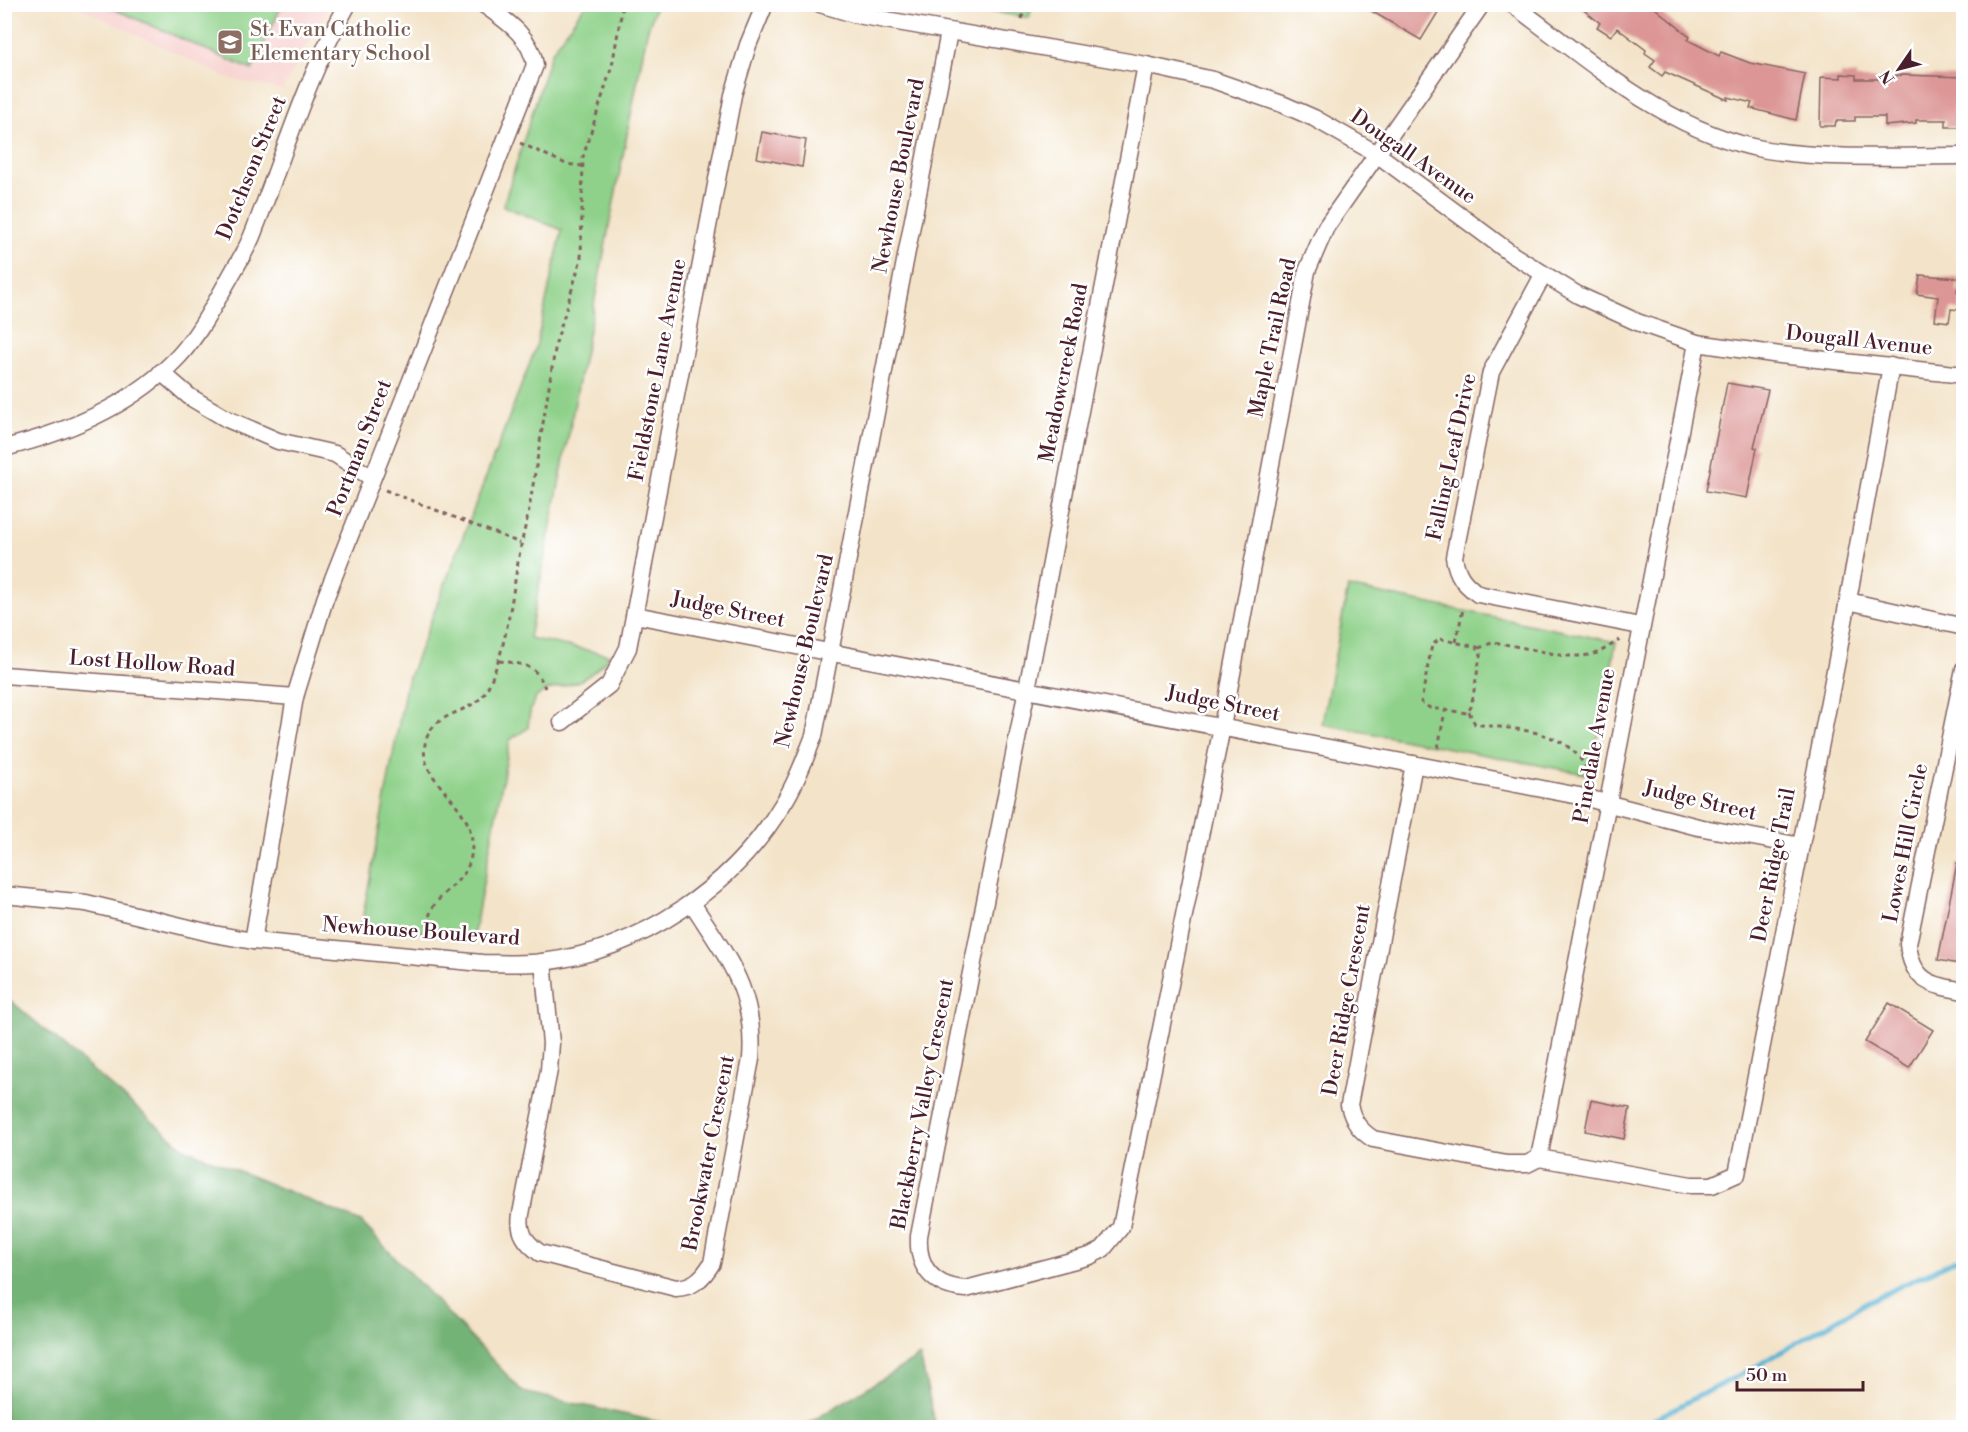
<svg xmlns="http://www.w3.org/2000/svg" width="1968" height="1432" font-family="'Libre Bodoni',serif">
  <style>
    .built { fill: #f7d0ce }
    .green { fill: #8fd18a; stroke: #6c785a; stroke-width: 1.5 }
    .forest { fill: #73b376; stroke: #5e6950; stroke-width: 1.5 }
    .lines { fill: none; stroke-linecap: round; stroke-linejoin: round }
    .stream { stroke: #56b3d4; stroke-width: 5 }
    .building { fill: #dc9695 }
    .minor-casing { stroke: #856462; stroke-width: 19 }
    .path { stroke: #856462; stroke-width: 3; stroke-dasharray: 4.5 4.5; stroke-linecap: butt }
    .minor { stroke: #fff; stroke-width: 16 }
    .labels { text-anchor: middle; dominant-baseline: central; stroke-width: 5; stroke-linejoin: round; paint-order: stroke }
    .education-label { font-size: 21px; fill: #785e54; stroke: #fff; text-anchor: start }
    .street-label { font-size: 21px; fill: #4a1f2b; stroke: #fff }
  </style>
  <rect width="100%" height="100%" fill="#fff"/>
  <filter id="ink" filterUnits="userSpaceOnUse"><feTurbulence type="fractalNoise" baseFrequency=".0167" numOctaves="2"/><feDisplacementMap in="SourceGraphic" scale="12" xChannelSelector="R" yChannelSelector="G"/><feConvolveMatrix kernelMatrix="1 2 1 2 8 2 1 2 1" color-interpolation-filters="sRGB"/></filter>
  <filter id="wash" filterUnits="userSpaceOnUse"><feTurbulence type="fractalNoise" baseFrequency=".008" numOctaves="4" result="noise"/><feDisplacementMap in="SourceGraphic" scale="24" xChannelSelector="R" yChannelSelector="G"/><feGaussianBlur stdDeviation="1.35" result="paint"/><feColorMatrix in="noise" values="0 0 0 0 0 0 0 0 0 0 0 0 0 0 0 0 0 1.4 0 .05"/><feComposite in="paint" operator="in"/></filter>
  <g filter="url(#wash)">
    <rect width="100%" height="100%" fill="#f3e3c8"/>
    <polygon class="built" points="74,5 330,5 282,90 230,79"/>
    <g class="green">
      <polygon points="105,5 282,4 282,5 252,70"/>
      <path d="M585,5H656L647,32L529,638L610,655C601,665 593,674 581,680C549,695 531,681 528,728L510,740L473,938L361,926L406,685L536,347L562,230L503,206L551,53Z"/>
      <polygon points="951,5 1032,4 1032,5 1029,18"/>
      <polygon points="1348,587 1616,642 1591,775 1322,724"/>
    </g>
    <g class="forest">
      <polygon points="5,1001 11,1001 184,1148 361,1222 523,1392 682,1427 5,1427"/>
      <polygon points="920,1356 936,1427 802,1427"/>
    </g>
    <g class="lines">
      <polyline class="stream" points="1637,1428 1757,1366 1867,1302 1964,1256"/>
    </g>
    <g id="blocks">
      <g class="building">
        <polygon points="1359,4 1443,4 1421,40"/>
        <polygon points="1576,4 1650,4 1690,37 1688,40 1719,56 1721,52 1750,63 1805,74 1796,120 1750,108 1752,103 1728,97 1728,100 1665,72 1662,76 1650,67 1655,60 1645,53 1646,50 1617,28 1611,36 1597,27 1600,23"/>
        <polygon points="1841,74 1856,75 1856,79 1886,79 1886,76 1904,75 1964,77 1964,127 1946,127 1946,120 1916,120 1916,123 1885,126 1885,117 1855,117 1855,121 1836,121 1835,126 1820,126 1821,77 1841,78"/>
        <polygon points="762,132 806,140 802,167 757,158"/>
        <polygon points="1920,275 1959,278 1957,292 1962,293 1960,310 1951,309 1949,322 1935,320 1938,297 1917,294"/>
        <polygon points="1727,383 1768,390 1754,447 1757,448 1747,498 1706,491"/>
        <polygon points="1957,863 1964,863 1964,965 1938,960"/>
        <polygon points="1889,1003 1933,1030 1909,1068 1865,1042"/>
        <polygon points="1591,1100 1630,1108 1624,1139 1585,1131"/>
      </g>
    </g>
  </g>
  <g filter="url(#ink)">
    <use href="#blocks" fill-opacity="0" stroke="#856462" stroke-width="1.5"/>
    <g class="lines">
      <defs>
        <g id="minor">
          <polyline points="820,4 857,15 1146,65 1213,80 1282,104 1314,118 1377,154 1513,255 1578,295 1637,322 1697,343 1780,355 1964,375"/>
          <path d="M1512,4C1590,61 1669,133 1767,150C1832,160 1898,156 1964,156"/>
          <path d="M1146,65L1027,689L919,1236C917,1268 934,1287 966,1289L1090,1256L1103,1249L1121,1227L1222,727L1307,271L1326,227L1482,4"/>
          <path d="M1543,275L1491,372L1454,557C1457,575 1463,583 1478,594L1640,626"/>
          <polyline points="161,372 190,397 227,419 278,441 335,454 372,478"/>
          <path d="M4,448C69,432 133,405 179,356C199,334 214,305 229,279C237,264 248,248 254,231C284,155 307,76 348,4"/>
          <polyline points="1848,601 1964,627"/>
          <polyline points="635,615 1579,796 1698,827 1801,846"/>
          <path d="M1964,669L1908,944C1912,982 1931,985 1964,991"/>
          <polyline points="4,675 295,697"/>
          <polyline points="562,722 609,685 628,648 733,95 748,45 765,4"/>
          <path d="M1414,764L1349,1105C1353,1121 1359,1130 1373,1139L1507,1164H1527L1539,1158"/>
          <path d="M4,895L86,903L214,934L253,941L482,963C502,963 522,965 542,962C640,951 734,887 784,802C797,782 805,758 814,736L949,32"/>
          <path d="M253,941L295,697L325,599L535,65C531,36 505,20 483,4"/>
          <path d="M543,962L551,1043L549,1070L521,1214C518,1232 525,1242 540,1253L676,1288C694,1287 703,1278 712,1263L751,1059C756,990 727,958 692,903"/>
          <polyline points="1539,1158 1691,1185 1712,1185 1737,1174 1837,660 1891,366"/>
          <polyline points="1539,1158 1697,343"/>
        </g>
      </defs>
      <use href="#minor" class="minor-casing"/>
      <g class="path">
        <polyline points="1022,19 1024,4"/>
        <polyline points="520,143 566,164 583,166"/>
        <polyline points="385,490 520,543"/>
        <polygon points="1440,639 1477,647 1481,652 1471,707 1467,713 1430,708 1421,702 1432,645"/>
        <polyline points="1456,642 1463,609"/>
        <polyline points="1479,648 1494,642 1565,656 1583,656 1598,653 1620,640"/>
        <path d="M499,661C523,664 536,664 545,688"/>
        <path d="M1469,712L1475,724C1507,729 1548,728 1573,751C1579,756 1583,763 1588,769"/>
        <polyline points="1438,748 1445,711"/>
        <path d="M426,934C427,925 429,912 435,904C452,882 472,878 472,844C472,800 414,781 426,740C435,709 475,715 487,689C513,636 512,572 528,516L556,343L581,259L583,157L612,66L623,4"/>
      </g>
      <use href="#minor" class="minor"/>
    </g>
  </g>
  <defs>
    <symbol id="school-square" viewBox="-11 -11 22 22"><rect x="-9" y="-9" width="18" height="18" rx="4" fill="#8d6e63" stroke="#fff"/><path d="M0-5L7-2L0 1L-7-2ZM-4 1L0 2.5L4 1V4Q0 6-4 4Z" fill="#fff"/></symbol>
  </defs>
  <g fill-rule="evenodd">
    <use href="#school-square" x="215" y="27" width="30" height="30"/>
  </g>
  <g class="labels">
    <g class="education-label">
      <text x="250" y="30">St. Evan Catholic<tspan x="250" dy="24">Elementary School</tspan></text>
    </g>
    <g class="street-label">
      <text transform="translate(1413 157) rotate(35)">Dougall Avenue</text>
      <text transform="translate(252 168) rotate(-68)">Dotchson Street</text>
      <text transform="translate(899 176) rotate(-79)">Newhouse Boulevard</text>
      <text transform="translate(1273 338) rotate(-78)">Maple Trail Road</text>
      <text transform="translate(1859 341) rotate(6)">Dougall Avenue</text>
      <text transform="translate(658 370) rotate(-79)">Fieldstone Lane Avenue</text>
      <text transform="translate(1064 373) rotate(-79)">Meadowcreek Road</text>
      <text transform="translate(360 448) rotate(-69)">Portman Street</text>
      <text transform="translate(1452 457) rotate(-78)">Falling Leaf Drive</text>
      <text transform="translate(728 610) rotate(11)">Judge Street</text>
      <text transform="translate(805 651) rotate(-77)">Newhouse Boulevard</text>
      <text transform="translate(152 664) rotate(4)">Lost Hollow Road</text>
      <text transform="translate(1223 704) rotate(11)">Judge Street</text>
      <text transform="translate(1595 746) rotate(-80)">Pinedale Avenue</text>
      <text transform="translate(1700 801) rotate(13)">Judge Street</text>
      <text transform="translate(1906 843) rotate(-79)">Lowes Hill Circle</text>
      <text transform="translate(1774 865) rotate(-79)">Deer Ridge Trail</text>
      <text transform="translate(421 932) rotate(4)">Newhouse Boulevard</text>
      <text transform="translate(1347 1000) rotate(-80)">Deer Ridge Crescent</text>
      <text transform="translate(923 1104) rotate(-79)">Blackberry Valley Crescent</text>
      <text transform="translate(709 1153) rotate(-79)">Brookwater Crescent</text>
    </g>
  </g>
  <rect width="1968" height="1432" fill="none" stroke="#fff" stroke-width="24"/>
  <g transform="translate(1899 69) rotate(235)" stroke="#ffffff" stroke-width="4.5" paint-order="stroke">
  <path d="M0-4.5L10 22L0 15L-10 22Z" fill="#4a1f2b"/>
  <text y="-9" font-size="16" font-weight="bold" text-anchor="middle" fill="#4a1f2b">N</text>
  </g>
  <path d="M1737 1381v9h126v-9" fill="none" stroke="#4a1f2b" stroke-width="3"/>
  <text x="1746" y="1381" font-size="18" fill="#4a1f2b" stroke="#ffffff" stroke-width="4.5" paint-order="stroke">50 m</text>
</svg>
